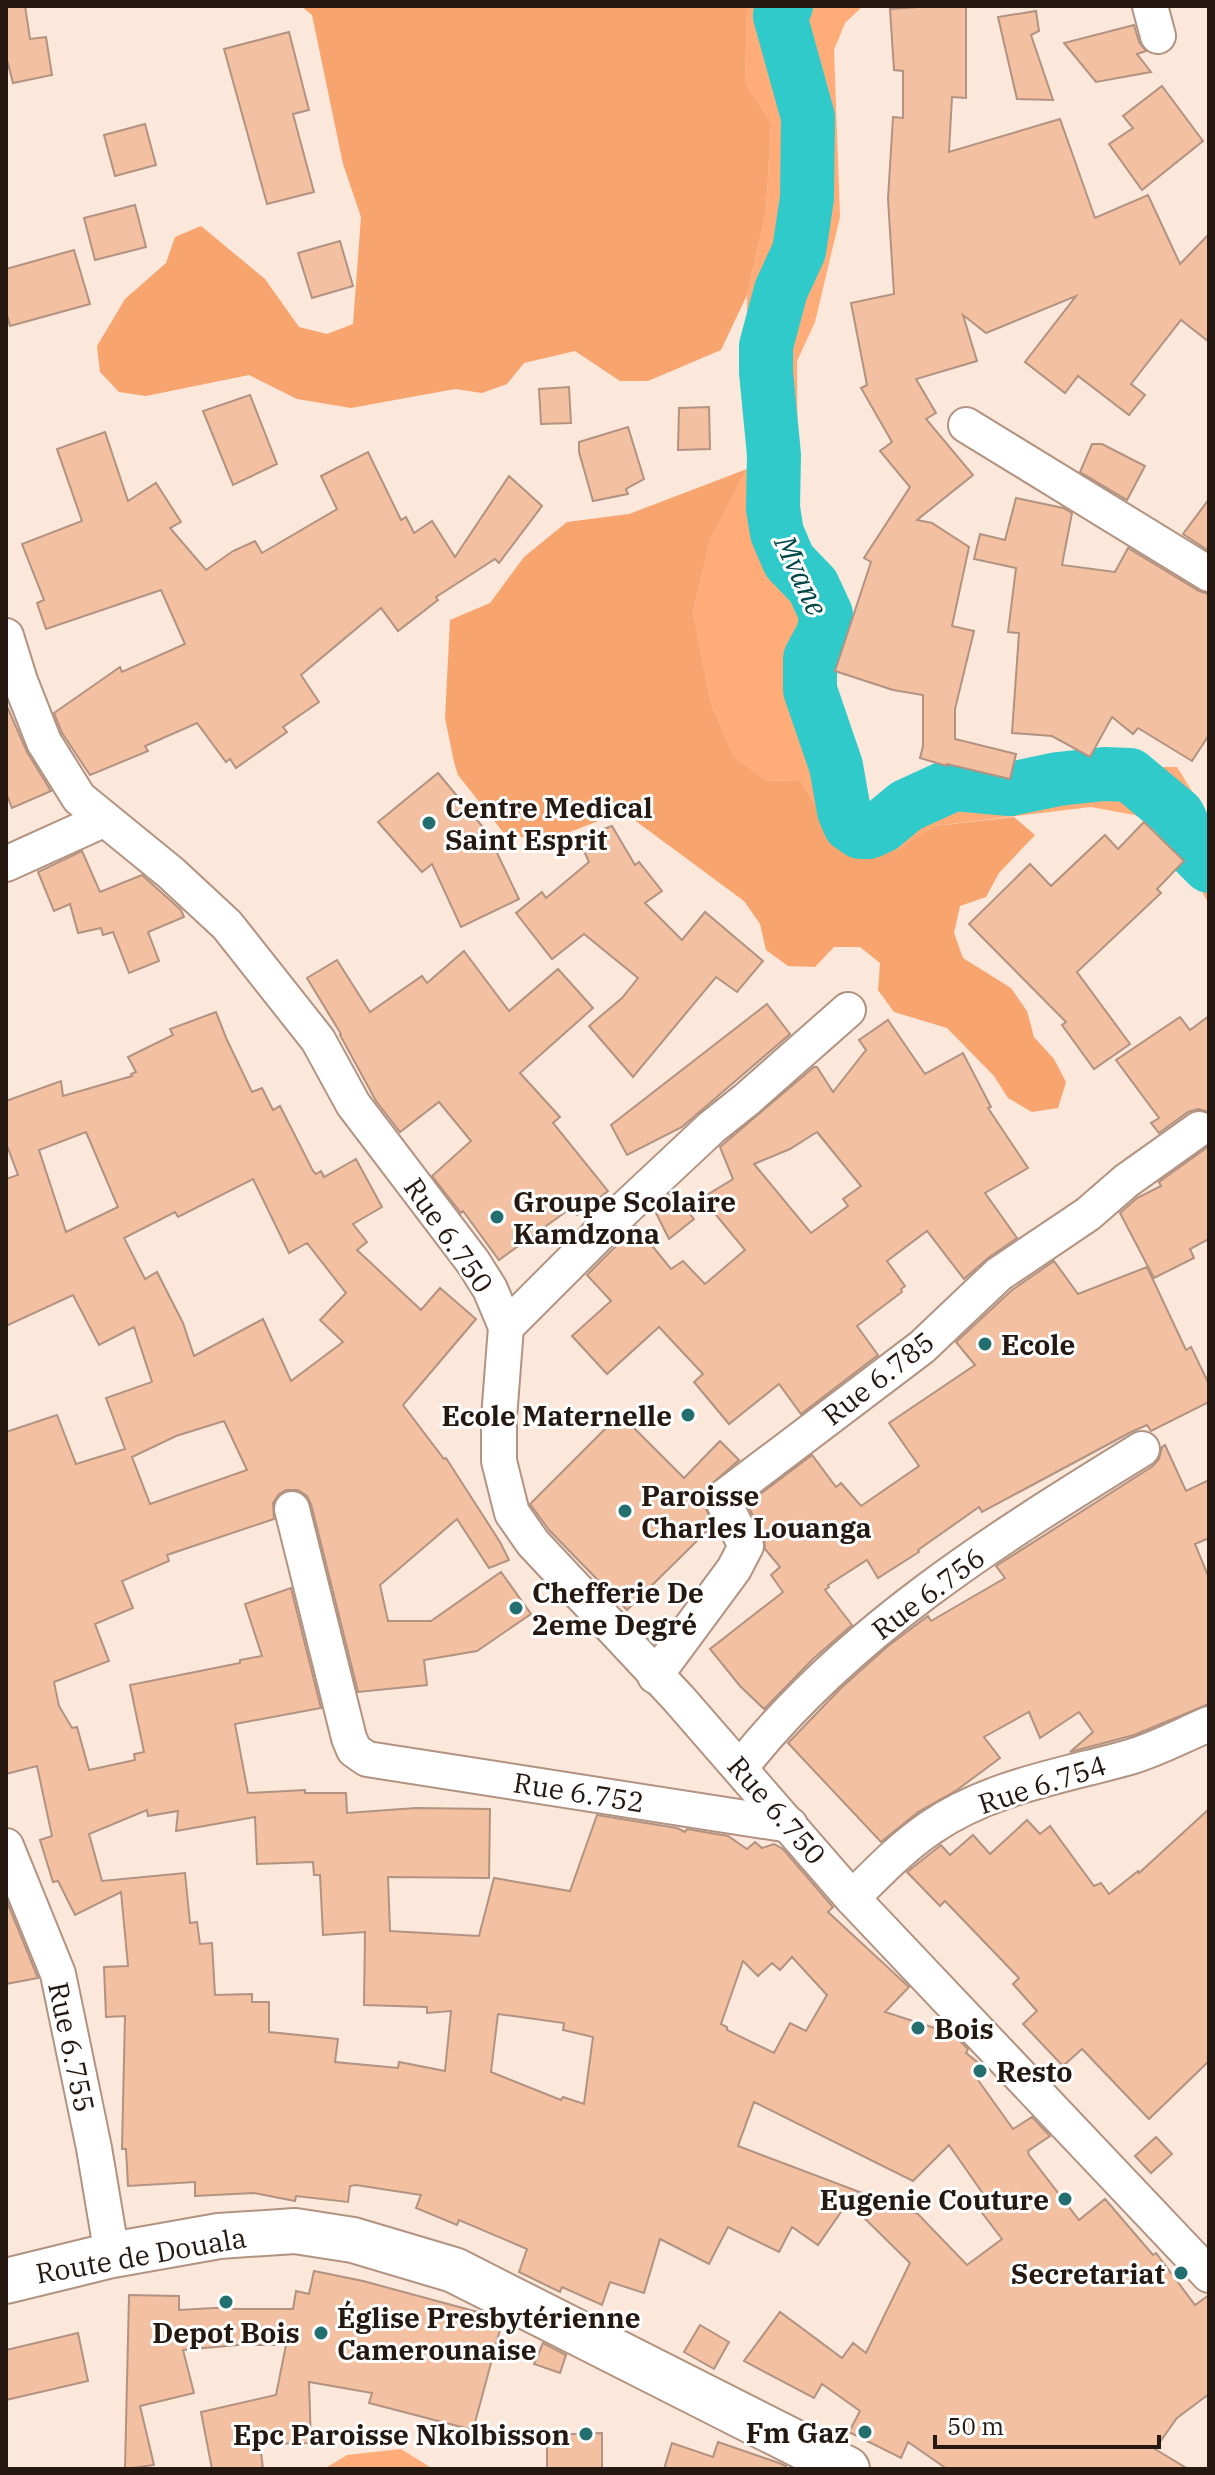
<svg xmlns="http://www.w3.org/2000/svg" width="1215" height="2475" font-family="'IBM Plex Serif',serif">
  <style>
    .green { fill: #ffac78 }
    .forest { fill: #f7a46f }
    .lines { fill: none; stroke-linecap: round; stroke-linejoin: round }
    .river { stroke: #31caca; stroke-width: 54 }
    .building { fill: #f3c0a1; stroke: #b29280; stroke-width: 2; fill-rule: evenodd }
    .minor-casing { stroke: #b29280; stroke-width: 38 }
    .trunk-casing { stroke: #b29280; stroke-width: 48 }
    .minor { stroke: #fff; stroke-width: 34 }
    .trunk { stroke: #fff; stroke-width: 44 }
    .poi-dot { fill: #236e6e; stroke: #fff; stroke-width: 3 }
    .labels { text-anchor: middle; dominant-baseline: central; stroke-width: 6; stroke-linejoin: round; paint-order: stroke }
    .poi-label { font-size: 28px; font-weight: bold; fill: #241811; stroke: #fff; text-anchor: start }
    .street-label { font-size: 28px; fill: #241811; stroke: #fff }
    .water-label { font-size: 30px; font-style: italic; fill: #004545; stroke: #fff }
  </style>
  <rect width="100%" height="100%" fill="#fce7db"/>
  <g class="green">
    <polygon points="750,6 863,6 845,23 834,50 840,217 815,322 797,361 798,532 822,572 835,606 837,626 826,674 838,722 855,755 862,796 870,807 905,788 943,777 1012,782 1048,766 1177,767 1209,819 1209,904 1161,820 1091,807 934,826 899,850 845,851 800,780 768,781 734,757 711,703 693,612 710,540 747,469 747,295 766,212 771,124 745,82 747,10"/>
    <polygon points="401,2449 433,2469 324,2469 347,2455"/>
  </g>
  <g class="forest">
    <polygon points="301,6 749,6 747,11 745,82 771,124 766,212 747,295 721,350 648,381 620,381 575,351 524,363 507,384 482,393 455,389 351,408 297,399 249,375 146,396 119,392 100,372 97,346 125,299 166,263 175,237 201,226 265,279 299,327 327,334 353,324 361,217 343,164 312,15"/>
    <polygon points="747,469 710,540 693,612 711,703 734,757 768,781 800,780 845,851 898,850 934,826 1014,817 1035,835 999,873 986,897 960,906 954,933 963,958 1011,988 1027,1011 1034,1037 1054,1059 1066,1082 1058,1108 1032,1112 1008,1098 994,1076 947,1028 894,1012 878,990 880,963 860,947 834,947 815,967 788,966 766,950 760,924 744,901 633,819 606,818 557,837 530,839 503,832 458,775 454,762 445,718 450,620 490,603 524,557 567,522 629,514"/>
  </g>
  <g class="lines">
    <polyline class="river" points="786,6 780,16 808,117 807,198 799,251 781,290 766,346 766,372 774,455 773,508 777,533 789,561 813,586 826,614 824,632 810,658 810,690 836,766 844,811 850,825 860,832 869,832 882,826 906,806 954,784 1010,789 1058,779 1104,774 1130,775 1178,815 1196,853 1209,866"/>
  </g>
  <g class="building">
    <polygon points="6,6 25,6 30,39 46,37 52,75 13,83 6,56"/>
    <polygon points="933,6 966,6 966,98 952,97 949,152 1060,119 1095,218 1148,195 1180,264 1209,234 1209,342 1181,320 1131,384 1145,395 1129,415 1078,376 1065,393 1025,362 1076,296 986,333 963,315 977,361 916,379 936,413 926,419 973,475 917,520 932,523 969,547 952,626 974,631 955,709 955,739 1016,754 1010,779 947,764 947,766 920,758 923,746 923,695 893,690 835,671 871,562 864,558 910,487 880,451 892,442 861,388 867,385 851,303 894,294 888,199 893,117 903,118 903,71 894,70 890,9"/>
    <polygon points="1036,11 1039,31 1031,35 1053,100 1017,99 998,17"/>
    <polygon points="1134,25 1139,42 1146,51 1137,54 1151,72 1096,82 1064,43"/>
    <polygon points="289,32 309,110 293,114 314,192 267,204 224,49"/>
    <polygon points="1162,86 1203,141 1142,190 1109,144 1133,128 1123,116"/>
    <polygon points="145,124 156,165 115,176 104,135"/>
    <polygon points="135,205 146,247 95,260 84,218"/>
    <polygon points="340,241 353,286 312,298 298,253"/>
    <polygon points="74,250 90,304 10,326 6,312 6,269"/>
    <polygon points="569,387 571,423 541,424 539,389"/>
    <polygon points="250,395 277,464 233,485 203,411"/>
    <polygon points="709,407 710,449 678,450 679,408"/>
    <polygon points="628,427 644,479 626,489 628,494 593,501 579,452 579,442"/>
    <polygon points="105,432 128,501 156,483 181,522 170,528 206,570 233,551 255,541 262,553 337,509 321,476 368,452 401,520 406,517 414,533 432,521 455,557 509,476 542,506 499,563 495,559 436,597 438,600 398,631 381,608 301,675 319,702 283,727 287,732 236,768 230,759 226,762 197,723 145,746 148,751 90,775 62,733 54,713 120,667 122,672 185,644 161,590 46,629 37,603 44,600 22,544 82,521 57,449"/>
    <polygon points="1092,444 1102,444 1145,466 1127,500 1080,472"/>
    <polygon points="1016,498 1063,508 1072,513 1062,565 1115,572 1128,548 1199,591 1209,594 1209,735 1192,761 1138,728 1133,734 1112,717 1090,757 1052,736 1012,733 1019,633 1008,632 1016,568 974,559 980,534 1005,540"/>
    <polygon points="1209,499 1209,551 1183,534"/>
    <polygon points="6,704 27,752 51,791 12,808 6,793"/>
    <polygon points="438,773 487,832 519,899 461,927 432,864 422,872 378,822"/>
    <polygon points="1144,822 1184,861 1157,889 1161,893 1077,972 1130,1044 1094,1069 1062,1025 1066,1022 969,924 1030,864 1051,886 1105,835 1118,849"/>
    <polygon points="612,826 635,865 639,862 662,891 645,903 682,940 705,912 763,961 737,992 716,977 633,1077 589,1026 622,998 638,978 584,934 552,959 516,913 542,892 546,898 589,862 578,838"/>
    <polygon points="82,851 100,892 142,875 181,910 184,917 148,932 159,961 129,973 113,932 103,935 101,928 78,933 70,904 54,911 38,872"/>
    <polygon points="464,951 509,1011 558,969 593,1008 520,1073 560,1117 553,1123 608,1191 577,1215 571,1208 499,1260 463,1211 461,1213 432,1176 471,1141 439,1102 400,1132 376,1101 340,1035 341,1034 307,978 337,960 370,1012 422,976 427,983"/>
    <polygon points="767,1004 790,1034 682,1127 627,1155 611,1125"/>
    <path d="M216,1012L227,1040L252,1092L262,1088L273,1110L280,1106L313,1171L316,1174L321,1171L324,1177L356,1159L382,1207L353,1224L367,1242L357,1250L421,1310L440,1288L476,1319L403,1405L444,1459L446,1458L500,1542L509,1560L489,1568L457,1519L380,1585L388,1621H431L501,1572L531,1614L477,1651L424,1660L427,1685L358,1692L311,1504L307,1496L298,1490H286L279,1494L273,1503L274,1519L167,1555L169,1561L122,1581L133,1608L95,1624L109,1661L54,1682L59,1706L72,1728L77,1727L89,1770L135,1760L134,1754L144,1752L130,1685L240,1663V1660L262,1656L245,1604L291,1588L321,1708L235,1724L248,1793L305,1790V1793H346L347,1813L416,1808L490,1809L489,1878L388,1877L390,1931L479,1936L494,1878L570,1891L597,1815L677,1828L685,1832L687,1829L728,1836L747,1849L755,1842L762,1848L774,1844L783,1849L833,1907L828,1912L909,1987L885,2012L947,2032L960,2041L968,2049L966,2053L986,2069L978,2080L1013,2129L1032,2117L1050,2136L1028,2151L1029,2155L1079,2220L1105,2199L1153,2255L1156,2253L1195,2305L1209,2295V2394L1177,2418L1155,2449L1188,2469H947L908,2442L901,2458L849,2432L860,2411L822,2384L814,2398L744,2361L780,2312L842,2358L853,2343L866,2353L910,2263L848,2202L818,2245L792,2227L779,2252L728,2227L709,2264L660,2239L644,2293L610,2282L602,2305L562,2287L560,2292L519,2272L527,2249L459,2220L457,2225L416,2208L421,2195L356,2185L350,2186L348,2202L296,2196L295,2201L254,2193L195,2196V2182L128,2186L126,2149H122L125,2016L106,2017L104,1967L128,1966L121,1892L75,1915L58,1881L53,1882L40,1840L52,1836L37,1766L6,1774V1432L57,1415L76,1464L125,1449L106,1398L152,1382L134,1327L99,1345L73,1295L6,1326V1179L18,1175L6,1143V1101L61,1081L63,1096L132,1076L131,1074L136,1072L128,1057L173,1035L170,1029ZM86,1132L118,1207L66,1232L39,1150ZM253,1179L289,1253L307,1243L346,1293L320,1320L343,1342L291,1381L263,1319L194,1356L183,1323L157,1272L145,1279L124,1238L175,1212L178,1217ZM224,1421L247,1470L150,1504L132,1457L176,1436ZM147,1810L148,1816L178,1811L176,1831L255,1817L257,1864L313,1862L314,1875H320L323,1935L365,1932L364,2005L427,2007V2013L451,2011L445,2071L399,2062L398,2068L335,2062L338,2039L269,2032V2002H252V1994L215,1995L212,1943L200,1944L197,1922L190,1923L185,1873L102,1881L89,1834ZM792,1957L827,1995L806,2031L790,2023L774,2053L727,2030V2027L721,2024L743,1961L758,1976L772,1963L780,1970ZM498,2014L564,2023L563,2030L593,2037L584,2104L563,2097L561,2100L491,2072ZM754,2102L913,2181L949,2145L986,2198L976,2205L1002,2239L967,2265L918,2214L738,2146Z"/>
    <polygon points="1209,1016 1209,1112 1198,1109 1188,1112 1159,1133 1151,1123 1159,1118 1116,1060 1180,1017 1190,1030"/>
    <path d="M888,1020L925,1074L963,1053L991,1107L988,1108L1028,1168L985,1193L1017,1238L988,1258L964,1279L927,1231L887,1261L905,1286L901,1289L902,1292L857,1326L878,1355L801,1414L779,1384L729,1424L694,1382L703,1374L659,1327L607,1374L572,1336L611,1301L587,1275L636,1226L671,1269L683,1261L705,1284L745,1250L702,1198L733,1179L720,1147L814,1067H817L833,1092L866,1050L859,1040ZM817,1132L861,1186L843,1199L848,1206L811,1233L754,1164L790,1149Z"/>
    <polygon points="1209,1146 1209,1239 1190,1249 1194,1258 1154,1278 1120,1213 1137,1198 1161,1186 1159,1182"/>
    <polygon points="672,1192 694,1219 669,1239 654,1209"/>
    <polygon points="1054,1261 1078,1294 1147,1267 1186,1350 1191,1347 1209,1384 1209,1402 1151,1431 1147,1425 1131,1432 982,1512 979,1507 918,1550 919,1552 878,1578 867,1560 828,1585 829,1587 825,1590 852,1625 813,1659 764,1709 740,1686 710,1649 783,1592 771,1575 780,1567 765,1549 764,1537 747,1504 812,1455 836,1487 841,1483 861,1506 919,1466 889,1423 975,1365 956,1342 1012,1290"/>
    <polygon points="620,1414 684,1478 720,1441 739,1460 706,1489 704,1504 713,1525 627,1610 549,1530 530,1504"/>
    <polygon points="1165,1445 1186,1491 1209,1480 1209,1538 1195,1544 1209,1578 1209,1704 1134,1735 1070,1752 1093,1732 1079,1712 1040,1738 1029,1712 984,1737 1000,1758 957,1790 918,1812 881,1842 788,1743 841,1688 888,1646 928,1616 931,1621 1005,1578 996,1566 1153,1466 1159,1459 1162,1447"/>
    <polygon points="1209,1809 1209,2061 1149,2119 1082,2049 1063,2066 1023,2024 1037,2011 1013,1984 1019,1978 945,1901 940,1906 907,1872 941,1845 950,1855 973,1835 990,1854 1027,1820 1040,1834 1050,1826 1094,1886 1101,1883 1109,1894 1138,1871 1139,1873"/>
    <polygon points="6,1899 38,1978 6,1984"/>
    <polygon points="1156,2137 1172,2154 1151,2173 1135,2156"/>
    <polygon points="314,2271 363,2281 485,2314 502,2322 473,2430 369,2403 372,2393 309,2382 311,2443 260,2444 263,2469 212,2469 201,2412 276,2395 286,2345 238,2345 183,2350 194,2393 140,2406 154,2465 125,2469 129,2295 179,2296 179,2310 232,2307 232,2309 293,2309 296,2291 309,2294"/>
    <polygon points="700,2325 729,2342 714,2369 684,2352"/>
    <polygon points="78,2333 88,2381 6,2400 6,2350"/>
    <polygon points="543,2343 566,2355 560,2373 534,2364"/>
    <polygon points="602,2433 602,2469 547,2469 547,2435"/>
    <polygon points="718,2442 779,2463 786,2466 785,2469 664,2469 672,2443 713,2457"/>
  </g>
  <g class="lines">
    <defs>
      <g id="minor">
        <polyline points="1150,6 1158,36"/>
        <polyline points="966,425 1209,574"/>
        <polyline points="6,636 20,681 44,742 79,798 171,873 227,925 318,1040 353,1104 473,1262 490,1289 506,1327 499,1418 499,1461 512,1513 533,1543 679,1699 852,1898 1209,2275"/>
        <polyline points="6,864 103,820"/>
        <polyline points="506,1327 616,1217 712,1127 746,1100 848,1010"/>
        <polyline points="292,1509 349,1738 354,1750 367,1759 790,1825"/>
        <polyline points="655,1676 734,1569 746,1546 724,1503 724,1497 922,1347 999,1274 1088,1214 1126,1181 1199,1129"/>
        <path d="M740,1768C847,1632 996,1539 1142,1449"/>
        <polyline points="6,1846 58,1974 94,2148 112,2255"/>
        <path d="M852,1898C877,1873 901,1848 930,1828C989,1787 1062,1776 1130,1757C1157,1749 1183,1735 1209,1724"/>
      </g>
      <polyline id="trunk" points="6,2281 112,2255 219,2236 295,2231 353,2240 454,2270 847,2469"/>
    </defs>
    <use href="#minor" class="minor-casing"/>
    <use href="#trunk" class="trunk-casing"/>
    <use href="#minor" class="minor"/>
    <use href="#trunk" class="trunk"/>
  </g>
  <g class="poi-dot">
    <circle cx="429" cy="823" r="8"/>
    <circle cx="497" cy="1217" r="8"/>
    <circle cx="985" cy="1344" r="8"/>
    <circle cx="688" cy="1415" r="8"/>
    <circle cx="625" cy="1511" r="8"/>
    <circle cx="516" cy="1608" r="8"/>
    <circle cx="918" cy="2028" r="8"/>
    <circle cx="980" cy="2071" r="8"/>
    <circle cx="1065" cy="2199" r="8"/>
    <circle cx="1181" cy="2273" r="8"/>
    <circle cx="226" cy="2302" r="8"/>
    <circle cx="321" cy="2333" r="8"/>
    <circle cx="865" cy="2432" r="8"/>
    <circle cx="586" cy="2434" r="8"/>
  </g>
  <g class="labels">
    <g class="poi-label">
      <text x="445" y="807">Centre Medical<tspan x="445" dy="32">Saint Esprit</tspan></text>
      <text x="513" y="1201">Groupe Scolaire<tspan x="513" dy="32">Kamdzona</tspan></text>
      <text x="1001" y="1344">Ecole</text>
      <text x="672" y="1415" text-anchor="end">Ecole Maternelle</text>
      <text x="641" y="1495">Paroisse<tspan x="641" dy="32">Charles Louanga</tspan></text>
      <text x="532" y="1592">Chefferie De<tspan x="532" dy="32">2eme Degré</tspan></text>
      <text x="934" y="2028">Bois</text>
      <text x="996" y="2071">Resto</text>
      <text x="1049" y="2199" text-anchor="end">Eugenie Couture</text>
      <text x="1165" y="2273" text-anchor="end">Secretariat</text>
      <text x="337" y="2317">Église Presbytérienne<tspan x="337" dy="32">Camerounaise</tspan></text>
      <text x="226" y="2332" text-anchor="middle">Depot Bois</text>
      <text x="849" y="2432" text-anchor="end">Fm Gaz</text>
      <text x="570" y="2434" text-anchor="end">Epc Paroisse Nkolbisson</text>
    </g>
    <g class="street-label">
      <text transform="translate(449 1235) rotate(55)">Rue 6.750</text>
      <text transform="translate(878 1378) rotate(-38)">Rue 6.785</text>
      <text transform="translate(928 1593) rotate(-37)">Rue 6.756</text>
      <text transform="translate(1042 1784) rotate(-18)">Rue 6.754</text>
      <text transform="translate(579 1792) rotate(9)">Rue 6.752</text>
      <text transform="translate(777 1810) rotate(49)">Rue 6.750</text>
      <text transform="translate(72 2047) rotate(78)">Rue 6.755</text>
      <text transform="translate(141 2255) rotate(-10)">Route de Douala</text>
    </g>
    <g class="water-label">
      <text transform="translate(802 575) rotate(65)">Mvane</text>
    </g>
  </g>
  <rect width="1215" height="2475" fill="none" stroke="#241811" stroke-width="16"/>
  <path d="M935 2435v12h224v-12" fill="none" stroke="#241811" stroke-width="4"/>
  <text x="947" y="2435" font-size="24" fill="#241811" stroke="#ffffff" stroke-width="6" paint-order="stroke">50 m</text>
</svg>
